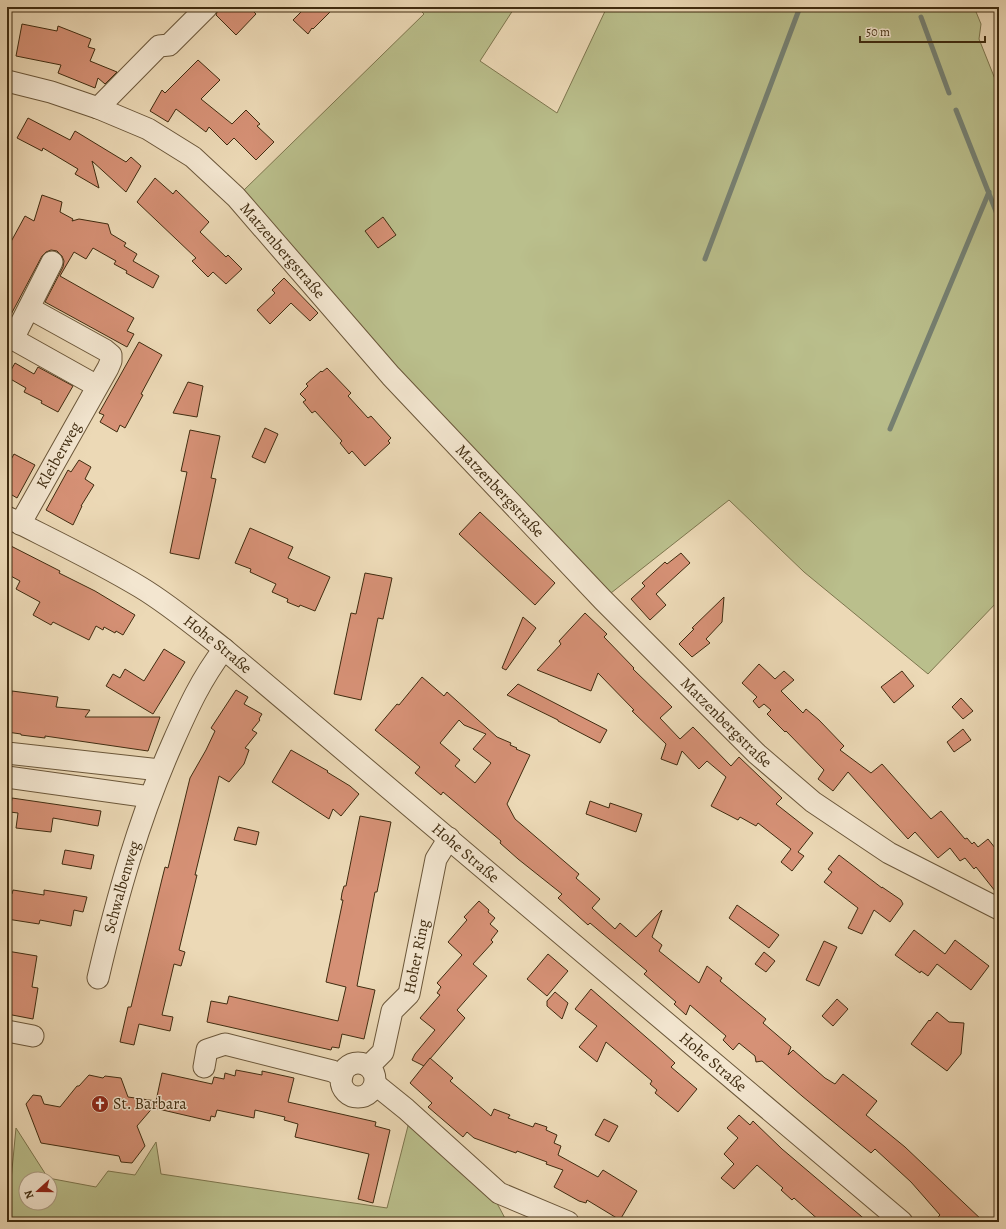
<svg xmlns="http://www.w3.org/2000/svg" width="1006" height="1229" font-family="Alegreya,serif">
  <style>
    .green { fill: #babf8c; stroke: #7d764e; fill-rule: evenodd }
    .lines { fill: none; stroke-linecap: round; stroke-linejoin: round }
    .stream { stroke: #768173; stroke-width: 5 }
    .building { fill: #d69176; stroke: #402c10; fill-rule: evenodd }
    .minor-casing { stroke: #6b573a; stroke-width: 23 }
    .minor { stroke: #f3e6d0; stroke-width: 21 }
    .labels { text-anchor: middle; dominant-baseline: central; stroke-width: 3; stroke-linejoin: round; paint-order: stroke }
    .street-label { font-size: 16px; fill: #402c10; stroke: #f3e6d0 }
    .poi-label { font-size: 16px; fill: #402c10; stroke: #f3e6d0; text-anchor: start }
  </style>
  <rect width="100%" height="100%" fill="#ecd9b6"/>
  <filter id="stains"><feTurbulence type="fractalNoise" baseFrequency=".005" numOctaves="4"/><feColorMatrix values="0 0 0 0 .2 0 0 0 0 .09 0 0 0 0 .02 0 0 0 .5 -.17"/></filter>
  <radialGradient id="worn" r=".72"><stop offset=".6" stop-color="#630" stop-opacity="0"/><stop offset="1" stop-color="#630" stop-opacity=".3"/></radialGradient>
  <g class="green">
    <polygon points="417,7 515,7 480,61 557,113 607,7 974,7 981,24 979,39 999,89 999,600 928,674 804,572 729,500 611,593 397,372 243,191 424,14"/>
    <path d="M409,1122L491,1192L507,1222H7L16,1128L48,1178L96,1187L108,1171L135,1175L156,1142L161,1174L387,1208ZM26,1179H50V1203H26Z"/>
  </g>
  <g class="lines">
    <g class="stream">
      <polyline points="921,17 949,93"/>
      <polyline points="956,110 999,219"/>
      <polyline points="705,259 800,7"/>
      <polyline points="890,429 989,192"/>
    </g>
  </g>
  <g class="building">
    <polygon points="219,7 249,7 256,14 236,35 216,15"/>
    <polygon points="306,7 335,7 313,29 312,28 308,34 293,20"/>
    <polygon points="22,24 57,31 58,26 91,39 88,47 95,49 90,61 117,72 105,84 98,78 95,88 58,73 61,65 16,56"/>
    <polygon points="198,60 220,80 201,99 232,124 246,110 260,124 257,126 274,142 256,160 234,138 227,145 209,127 206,132 176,109 168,122 150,111 162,90 165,93"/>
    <polygon points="28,118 70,140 75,131 126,162 131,157 141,166 126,192 92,161 99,188 75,174 78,169 43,148 42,151 17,138"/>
    <polygon points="155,178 173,194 176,190 209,222 200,232 226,257 228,255 242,269 226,284 213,272 208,277 192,261 196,258 137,202"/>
    <polygon points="42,195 62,202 60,212 73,219 72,221 79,219 108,224 111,234 126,243 124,246 137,254 133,261 159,276 153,288 126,273 127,271 114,264 116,261 93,248 86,259 74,252 60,276 134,318 127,331 134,334 127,347 45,302 63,267 64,261 62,256 57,251 51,250 46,252 42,256 7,322 7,249 25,216 34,221"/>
    <polygon points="383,217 396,235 378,248 365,231"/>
    <polygon points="284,278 318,313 310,321 291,303 270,324 257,310 275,293 272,290"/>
    <polygon points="139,342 162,355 141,394 143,395 125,428 120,425 117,432 100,422 104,415 99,413"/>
    <polygon points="15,363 34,374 38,367 73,386 58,412 41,403 42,401 24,392 26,388 7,377"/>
    <polygon points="327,368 351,393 348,396 368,418 371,416 391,438 388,441 390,443 365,466 352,451 349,454 340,443 342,441 315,411 312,413 303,402 306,400 300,394 308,386 306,384 321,371 322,372"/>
    <polygon points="188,382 203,386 197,417 173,413"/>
    <polygon points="265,428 278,434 265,463 252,457"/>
    <polygon points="190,430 220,436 211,478 216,479 199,559 170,553 187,472 181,471"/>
    <polygon points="14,454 35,465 17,498 7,492 7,467"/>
    <polygon points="79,460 91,467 85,479 94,485 81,506 82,506 73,525 46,510 68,470 71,472"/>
    <polygon points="480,512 555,583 535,605 459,534"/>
    <polygon points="250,528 293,547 288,558 330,577 315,611 300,605 299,607 287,602 288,599 272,592 276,584 250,572 251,569 235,563"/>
    <polygon points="7,544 60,571 59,573 95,591 135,615 123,635 116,631 115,633 104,627 103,630 96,626 89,640 53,622 51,625 33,615 40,602 16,589 20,581 7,574"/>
    <polygon points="681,553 690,563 656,594 666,605 650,620 631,599 645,586 642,583 665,562 667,564"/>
    <polygon points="365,573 392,578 383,619 378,618 361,700 334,694 351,613 356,614"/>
    <polygon points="724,597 722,622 706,639 710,643 692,657 679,644 694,629 692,628"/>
    <polygon points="585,613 607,634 604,637 634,668 633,669 672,707 660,718 680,739 693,727 731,766 739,757 782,798 776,804 813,833 798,852 804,856 792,871 781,862 791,849 758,823 756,826 740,817 738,820 711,806 726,777 707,761 699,769 682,751 677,765 661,759 666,744 632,711 634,710 598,673 591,691 537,670 561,644 559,641"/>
    <polygon points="523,617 536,628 506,670 502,668"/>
    <polygon points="164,649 185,662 153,714 106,686 113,674 120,678 125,669 144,681"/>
    <polygon points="759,664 775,679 784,671 794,680 781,691 803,713 806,709 819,720 844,746 840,750 871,773 882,764 931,819 941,811 965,839 967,838 972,844 974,842 978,847 988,839 999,853 999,896 976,867 974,869 965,858 960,861 950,848 938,858 915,832 908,839 848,772 833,791 818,779 824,770 786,731 785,732 767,714 771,710 764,704 759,708 753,701 757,697 742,683"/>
    <polygon points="902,671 914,686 894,703 881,687"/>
    <path d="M422,677L444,696L447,692L497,737L511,743L510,745L517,748L516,749L530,755L507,804L515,819L579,874L576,878L600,899L592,908L615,929L620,923L636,937L662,910L652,937L662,945L659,951L699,983L707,966L722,978L720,981L766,1019L763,1023L791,1047L788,1055L793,1050L825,1078L835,1084L843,1074L877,1101L866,1115L905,1147L984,1222H933L940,1215L911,1182L875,1149L871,1153L802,1096L762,1061L756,1062L755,1056L739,1043L733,1050L723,1040L726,1036L690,1005L686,1015L674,1004L676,1002L644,974L647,971L590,923L588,925L558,898L562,894L518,859L500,843L501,841L443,792L441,795L415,773L420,767L375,730L397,704L399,705ZM459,720L464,725L486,734L473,749L491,763L475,783L455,766L460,760L440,743Z"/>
    <polygon points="518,684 607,730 600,743 558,721 558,720 507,695"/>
    <polygon points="236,690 248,697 244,704 262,714 259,719 260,720 252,730 257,733 245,748 249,750 244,764 229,782 219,776 195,875 197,875 179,950 185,952 181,966 174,964 162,1015 173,1017 170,1031 139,1024 134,1045 120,1042 128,1007 131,1007 162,879 165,867 168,868 190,778 206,750 215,731 211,728"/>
    <polygon points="12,691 58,697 56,707 90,710 85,717 160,717 148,751 45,736 45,738 21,735 21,734 7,732 7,702 11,702"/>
    <polygon points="961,698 973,711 963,719 952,707"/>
    <polygon points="963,729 971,740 954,752 947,742"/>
    <polygon points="291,750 328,771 327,772 350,786 359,794 341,816 333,809 329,819 272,782"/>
    <polygon points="12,798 101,811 98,826 53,818 51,832 16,828 18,813 10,812"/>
    <polygon points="590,801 609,808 610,803 642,814 636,832 586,814"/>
    <polygon points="360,816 391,822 377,892 375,892 357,986 375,990 364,1039 342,1034 339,1048 332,1047 331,1050 207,1022 211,1001 227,1004 229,996 338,1021 346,987 326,982 343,900 341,900 342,893 344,886 346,886"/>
    <polygon points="238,827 259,832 256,845 234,840"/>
    <polygon points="65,850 94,855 91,869 62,864"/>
    <polygon points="839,855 882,888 882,887 901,900 903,904 890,922 874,910 862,934 848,928 858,908 824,882 832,872 828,869"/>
    <polygon points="13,890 44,895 44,890 87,897 83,912 74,910 71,926 40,920 39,924 7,919 7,894 12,894"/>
    <polygon points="479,901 489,910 488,912 495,918 490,924 498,931 491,940 493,942 473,964 487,976 457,1010 465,1018 424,1066 412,1060 415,1054 435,1030 420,1018 440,995 437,993 441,987 437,983 462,955 448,942 467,920 464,917"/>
    <polygon points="737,905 779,935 769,948 729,918"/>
    <polygon points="914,930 945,954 955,940 989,966 971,990 937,964 928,976 921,971 920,973 895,955"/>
    <polygon points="824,941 837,947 819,986 806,980"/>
    <polygon points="7,951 37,956 32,987 38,988 33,1019 7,1014 10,997 7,997"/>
    <polygon points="764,952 775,961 766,972 755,964"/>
    <polygon points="548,954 568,971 547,996 527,979"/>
    <polygon points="591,989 662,1051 675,1063 671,1067 697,1089 678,1112 655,1093 657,1090 650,1084 652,1081 606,1042 597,1062 579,1047 597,1026 575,1009"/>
    <polygon points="555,992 568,1003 562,1019 547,1006 547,1001"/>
    <polygon points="837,999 848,1009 833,1026 822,1016"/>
    <polygon points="937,1012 949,1022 964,1023 961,1054 947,1071 911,1044 929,1020 930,1021"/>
    <polygon points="430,1058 453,1078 450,1081 491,1116 494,1109 510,1115 508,1118 533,1127 535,1123 547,1127 546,1130 557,1135 554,1143 561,1146 558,1155 598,1177 603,1170 637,1191 620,1220 587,1200 586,1203 579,1201 554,1187 563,1170 546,1164 547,1162 517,1151 516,1153 474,1138 467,1132 463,1137 428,1107 432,1103 410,1083"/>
    <polygon points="236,1070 262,1075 262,1071 294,1078 288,1102 376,1122 375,1126 390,1130 373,1203 358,1199 369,1154 295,1137 298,1124 284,1120 285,1117 255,1110 254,1118 217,1110 215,1117 211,1116 210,1121 154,1108 155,1105 137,1126 145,1146 132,1163 121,1162 119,1156 41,1143 26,1104 33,1095 41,1096 44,1104 60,1107 77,1086 79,1086 89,1075 103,1078 105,1076 121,1078 128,1097 156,1101 162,1073 212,1084 214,1077 224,1079 225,1073 235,1076"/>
    <polygon points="739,1115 750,1125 753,1121 782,1149 868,1222 821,1222 794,1198 792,1200 781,1190 783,1188 757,1165 734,1189 721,1178 734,1164 724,1154 738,1138 727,1128"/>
    <polygon points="604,1119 618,1126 609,1142 595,1135"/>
  </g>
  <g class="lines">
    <defs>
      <g id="minor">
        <path id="s1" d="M7,81L51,92L98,108L148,129L193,157L236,197L391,376L603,600L757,754L813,802L889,853L999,909"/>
        <polyline points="98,108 159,46 169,45 207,7"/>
        <polyline points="52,262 13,339 97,386"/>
        <path id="s2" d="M7,517C52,540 97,561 140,587C170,605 197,628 224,649L902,1222"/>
        <path id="s3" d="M20,524L108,368L111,361V355L105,350L29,308"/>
        <polyline points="7,753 160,770"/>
        <polyline points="7,777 150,797"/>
        <path id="s4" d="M98,978C117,897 139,818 173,742C188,708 201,679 224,649"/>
        <polyline points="7,1031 33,1036"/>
        <circle cx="358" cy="1080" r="17"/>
        <path id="s5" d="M369,1066L383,1052L392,1011L409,994L436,859L449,838"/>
        <polyline points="204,1067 207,1050 225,1044 332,1071 342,1076"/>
        <polyline points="375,1084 406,1109 499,1193 568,1222"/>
      </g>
    </defs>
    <use href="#minor" class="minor-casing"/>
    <use href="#minor" class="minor"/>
  </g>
  <defs>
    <symbol id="church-disc" viewBox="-11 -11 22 22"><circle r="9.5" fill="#8f2418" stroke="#f3e6d0"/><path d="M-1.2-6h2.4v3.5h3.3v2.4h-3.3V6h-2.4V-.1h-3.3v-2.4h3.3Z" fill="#fff"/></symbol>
  </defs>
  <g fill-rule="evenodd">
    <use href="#church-disc" x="90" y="1094" width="20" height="20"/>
  </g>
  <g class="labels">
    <g class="street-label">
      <text stroke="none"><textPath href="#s1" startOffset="332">Matzenbergstraße</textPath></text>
      <text stroke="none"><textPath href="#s3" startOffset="79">Kleiberweg</textPath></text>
      <text stroke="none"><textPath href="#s1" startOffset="656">Matzenbergstraße</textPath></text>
      <text stroke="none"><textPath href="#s2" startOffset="247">Hohe Straße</textPath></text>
      <text stroke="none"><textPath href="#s1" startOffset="980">Matzenbergstraße</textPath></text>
      <text stroke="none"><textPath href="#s2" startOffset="571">Hohe Straße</textPath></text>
      <text stroke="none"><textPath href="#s4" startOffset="94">Schwalbenweg</textPath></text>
      <text stroke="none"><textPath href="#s5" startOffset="124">Hoher Ring</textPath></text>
      <text stroke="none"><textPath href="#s2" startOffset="895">Hohe Straße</textPath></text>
    </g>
    <g class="poi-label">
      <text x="113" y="1104">St. Barbara</text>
    </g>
  </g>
  <rect width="1006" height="1229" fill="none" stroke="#ecd9b6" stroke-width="24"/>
  <rect x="8" y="8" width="990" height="1213" fill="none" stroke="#402c10" stroke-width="2"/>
  <rect x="12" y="12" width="982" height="1205" fill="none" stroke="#402c10"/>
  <g transform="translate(38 1191) rotate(249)"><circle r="19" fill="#f3e6d0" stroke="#ab9c83"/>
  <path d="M0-3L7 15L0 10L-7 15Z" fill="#8f2418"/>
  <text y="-6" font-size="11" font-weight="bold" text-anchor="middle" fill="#402c10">N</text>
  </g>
  <path d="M860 36v6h125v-6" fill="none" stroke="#402c10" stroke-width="2"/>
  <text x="866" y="36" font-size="12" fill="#402c10" stroke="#f3e6d0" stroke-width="3" paint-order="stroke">50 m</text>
  <rect width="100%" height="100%" filter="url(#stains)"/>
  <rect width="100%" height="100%" fill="url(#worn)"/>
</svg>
